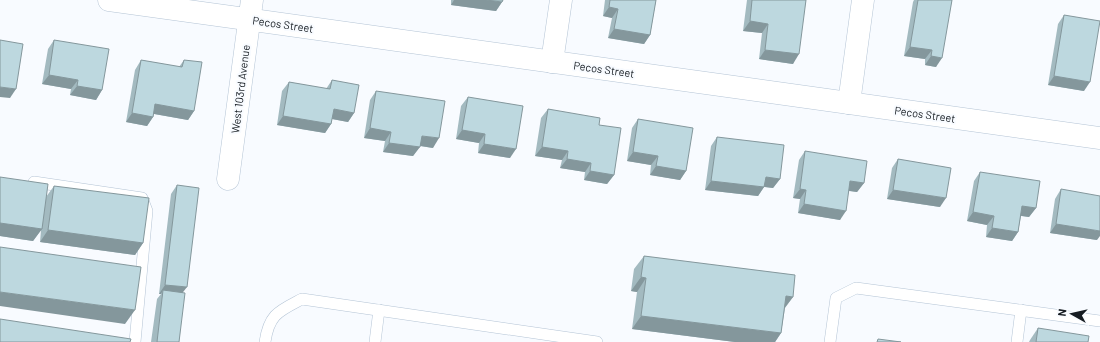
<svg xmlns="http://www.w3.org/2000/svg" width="1100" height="342" font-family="Barlow,sans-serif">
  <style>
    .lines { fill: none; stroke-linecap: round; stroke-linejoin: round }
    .service-casing { stroke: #b4c4d5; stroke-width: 12 }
    .minor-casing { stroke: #b4c4d5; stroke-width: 23 }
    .tertiary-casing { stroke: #b4c4d5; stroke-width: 23 }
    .service { stroke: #fff; stroke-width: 11 }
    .minor { stroke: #fff; stroke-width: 22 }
    .tertiary { stroke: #fff; stroke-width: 22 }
    .wall { fill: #a3bac0 }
    .shaded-wall { fill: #84979c }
    .building { fill: #bdd8df; stroke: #84979c }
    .labels { text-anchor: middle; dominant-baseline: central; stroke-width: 4; stroke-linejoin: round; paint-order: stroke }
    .street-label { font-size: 11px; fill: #161c22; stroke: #f8fbff }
  </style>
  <rect width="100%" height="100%" fill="#f8fbff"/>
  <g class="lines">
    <defs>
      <g id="service">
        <polyline points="34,182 142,198 147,211 135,342"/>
        <path d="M265,342C269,314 279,311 302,299L597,342"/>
        <polyline points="375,342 379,310"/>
        <polyline points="830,342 836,298 856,288 1100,321"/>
        <polyline points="1017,342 1021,310"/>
      </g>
      <g id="minor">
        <polyline points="552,62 561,0"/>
        <polyline points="849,103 863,0"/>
        <polyline points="228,179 252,0"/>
      </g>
      <polyline id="tertiary" points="109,0 1100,138"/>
    </defs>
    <use href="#service" class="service-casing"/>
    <use href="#minor" class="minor-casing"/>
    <use href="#tertiary" class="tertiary-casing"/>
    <use href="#service" class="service"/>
    <use href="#minor" class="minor"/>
    <use href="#tertiary" class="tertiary"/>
  </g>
  <g class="wall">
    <polygon points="451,0 503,0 502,2 496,11 451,5"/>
    <polygon points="605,0 656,0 650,35 644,44 608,38 612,18 603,16"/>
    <polygon points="747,0 806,0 793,64 759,59 762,33 743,31"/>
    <polygon points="914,0 952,0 936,67 925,65 925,59 904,56 913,2"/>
    <polygon points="1064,15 1084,91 1048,85 1058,24"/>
    <polygon points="54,40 102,90 96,100 70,95 71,89 42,84 48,49"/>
    <polygon points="141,60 179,67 184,60 194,111 188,120 154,114 153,117 147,126 126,122 135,70"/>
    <polygon points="332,80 354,113 348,122 332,119 331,124 325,133 277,125 282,91 289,82 326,89"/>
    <polygon points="376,91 433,148 420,146 413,156 383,152 385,141 364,138 370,100"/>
    <polygon points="468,97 510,158 478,153 479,143 456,139 461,106"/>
    <polygon points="548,109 599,125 614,175 607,184 584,180 585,172 560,168 562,160 535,156 541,118"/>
    <polygon points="638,119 686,171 680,180 650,175 651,165 627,161 632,128"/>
    <polygon points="717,137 780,179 773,188 764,187 758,196 705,190 711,146"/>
    <polygon points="805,151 864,183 857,192 849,191 840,220 798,213 800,199 793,198 799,160"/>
    <polygon points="898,159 940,207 887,199 892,168"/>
    <polygon points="980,172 1036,208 1029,217 1021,216 1018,232 1012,241 986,237 987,225 967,221 974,181"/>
    <polygon points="0,177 46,197 54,186 143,243 135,255 40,242 41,230 33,241 0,236"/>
    <polygon points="177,185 183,293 179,342 151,342 157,299 161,294 159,294 171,194"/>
    <polygon points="1061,189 1097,240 1050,233 1055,199"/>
    <polygon points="644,256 793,297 785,308 781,333 775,342 735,342 632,329 637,292 631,291 634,269"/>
    <polygon points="1038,328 1088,342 1029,342 1030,340"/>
  </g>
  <g class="shaded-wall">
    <polygon points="454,0 486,0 502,2 496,11 451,5"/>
    <polygon points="609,7 618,9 612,18 603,16"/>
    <polygon points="750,21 768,24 762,33 743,31"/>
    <polygon points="614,29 650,35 644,44 608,38"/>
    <polygon points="910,47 932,50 925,59 904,56"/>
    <polygon points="765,50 799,54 793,64 759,59"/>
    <polygon points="931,56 942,58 936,67 925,65"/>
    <polygon points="49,75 78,80 71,89 42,84"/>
    <polygon points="1054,76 1090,82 1084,91 1048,85"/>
    <polygon points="77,86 102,90 96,100 70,95"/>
    <polygon points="0,87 16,89 10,98 0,97"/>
    <polygon points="155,104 194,111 188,120 149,113"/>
    <polygon points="334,109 354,113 348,122 327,118"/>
    <polygon points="132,113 153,117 147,126 126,122"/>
    <polygon points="283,116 331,124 325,133 277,125"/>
    <polygon points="370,128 391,132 385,141 364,138"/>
    <polygon points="462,130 485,134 479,143 456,139"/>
    <polygon points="422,136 439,138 433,148 415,145"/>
    <polygon points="389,143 420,147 413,156 383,152"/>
    <polygon points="484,144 516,149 510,158 478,153"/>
    <polygon points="542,147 568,151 562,160 535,156"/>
    <polygon points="633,152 658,156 651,165 627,161"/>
    <polygon points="567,159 591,163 585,172 560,168"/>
    <polygon points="656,166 686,171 680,180 650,175"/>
    <polygon points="590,171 614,175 607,184 584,180"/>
    <polygon points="766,177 780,179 773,188 759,186"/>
    <polygon points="711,181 764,187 758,196 705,190"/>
    <polygon points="850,181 864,183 857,192 844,190"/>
    <polygon points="800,189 806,190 800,199 793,198"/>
    <polygon points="893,190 946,198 940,207 887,199"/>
    <polygon points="804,204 846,211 840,220 798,213"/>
    <polygon points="1022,206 1036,208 1029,217 1016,215"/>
    <polygon points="973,212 994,216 987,225 967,221"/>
    <polygon points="0,223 42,229 33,241 0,236"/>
    <polygon points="1056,224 1100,231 1100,236 1097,240 1050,233"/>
    <polygon points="992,228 1018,232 1012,241 986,237"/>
    <polygon points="48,230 143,243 135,255 40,242"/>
    <polygon points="641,277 646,278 637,292 631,291"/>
    <polygon points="165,285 187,287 180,296 163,290 161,294 159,294"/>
    <polygon points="0,292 135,310 125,324 0,306"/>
    <polygon points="786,296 793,297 783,310"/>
    <polygon points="641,316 781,333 775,342 735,342 632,329"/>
  </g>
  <g class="building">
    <polygon points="486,0 503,0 502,2"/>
    <polygon points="610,0 656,0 650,35 614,29 618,9 609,7"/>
    <polygon points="752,0 806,0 799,54 765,50 768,24 750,21"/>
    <polygon points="918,0 952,0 942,58 931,56 932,50 910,47"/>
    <polygon points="1064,15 1100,21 1090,82 1054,76"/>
    <polygon points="0,40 23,44 16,89 0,87"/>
    <polygon points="54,40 109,49 102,90 77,86 78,80 49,75"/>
    <polygon points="141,60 182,67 184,60 202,62 194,111 155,104 153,117 132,113"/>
    <polygon points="332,80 359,85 354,113 334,109 331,124 283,116 289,82 330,89"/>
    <polygon points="376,91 445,101 439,138 422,136 420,147 389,143 391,132 370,128"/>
    <polygon points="468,97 523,106 516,149 484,144 485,134 462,130"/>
    <polygon points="548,109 600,118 599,125 621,128 614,175 590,171 591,163 567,159 568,151 542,147"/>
    <polygon points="638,119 693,128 686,171 656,166 658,156 633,152"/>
    <polygon points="717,137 784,145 780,179 766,177 764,187 711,181"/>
    <polygon points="805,151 867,161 864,183 850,181 846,211 804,204 806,190 800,189"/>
    <polygon points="898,159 951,168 946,198 893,190"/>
    <polygon points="980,172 1040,181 1036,208 1022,206 1018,232 992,228 994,216 973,212"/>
    <polygon points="0,177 48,184 42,229 0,223"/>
    <polygon points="177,185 199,188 187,287 165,285"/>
    <polygon points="54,186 149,198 143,243 48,230"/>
    <polygon points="1061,189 1100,196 1100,231 1056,224"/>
    <polygon points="0,247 141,267 135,310 0,292"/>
    <polygon points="644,256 795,275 793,297 786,296 781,333 641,316 646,278 641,277"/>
    <polygon points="163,290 185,293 179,342 157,342"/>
    <polygon points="0,319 131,339 130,342 0,342"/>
    <polygon points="1038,328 1089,336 1088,342 1036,342"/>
    <polygon points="878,339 901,342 877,342"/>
  </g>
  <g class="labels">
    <g class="street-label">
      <text transform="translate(283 24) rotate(8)">Pecos Street</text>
      <text transform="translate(604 69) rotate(8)">Pecos Street</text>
      <text transform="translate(240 89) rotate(-83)">West 103rd Avenue</text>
      <text transform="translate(925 114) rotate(8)">Pecos Street</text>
    </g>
  </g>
  <g transform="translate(1072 314) rotate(278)" stroke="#f8fbff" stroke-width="3" paint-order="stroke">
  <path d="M0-3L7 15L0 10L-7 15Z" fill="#161c22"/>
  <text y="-6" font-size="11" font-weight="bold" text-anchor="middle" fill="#161c22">N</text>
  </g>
</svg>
